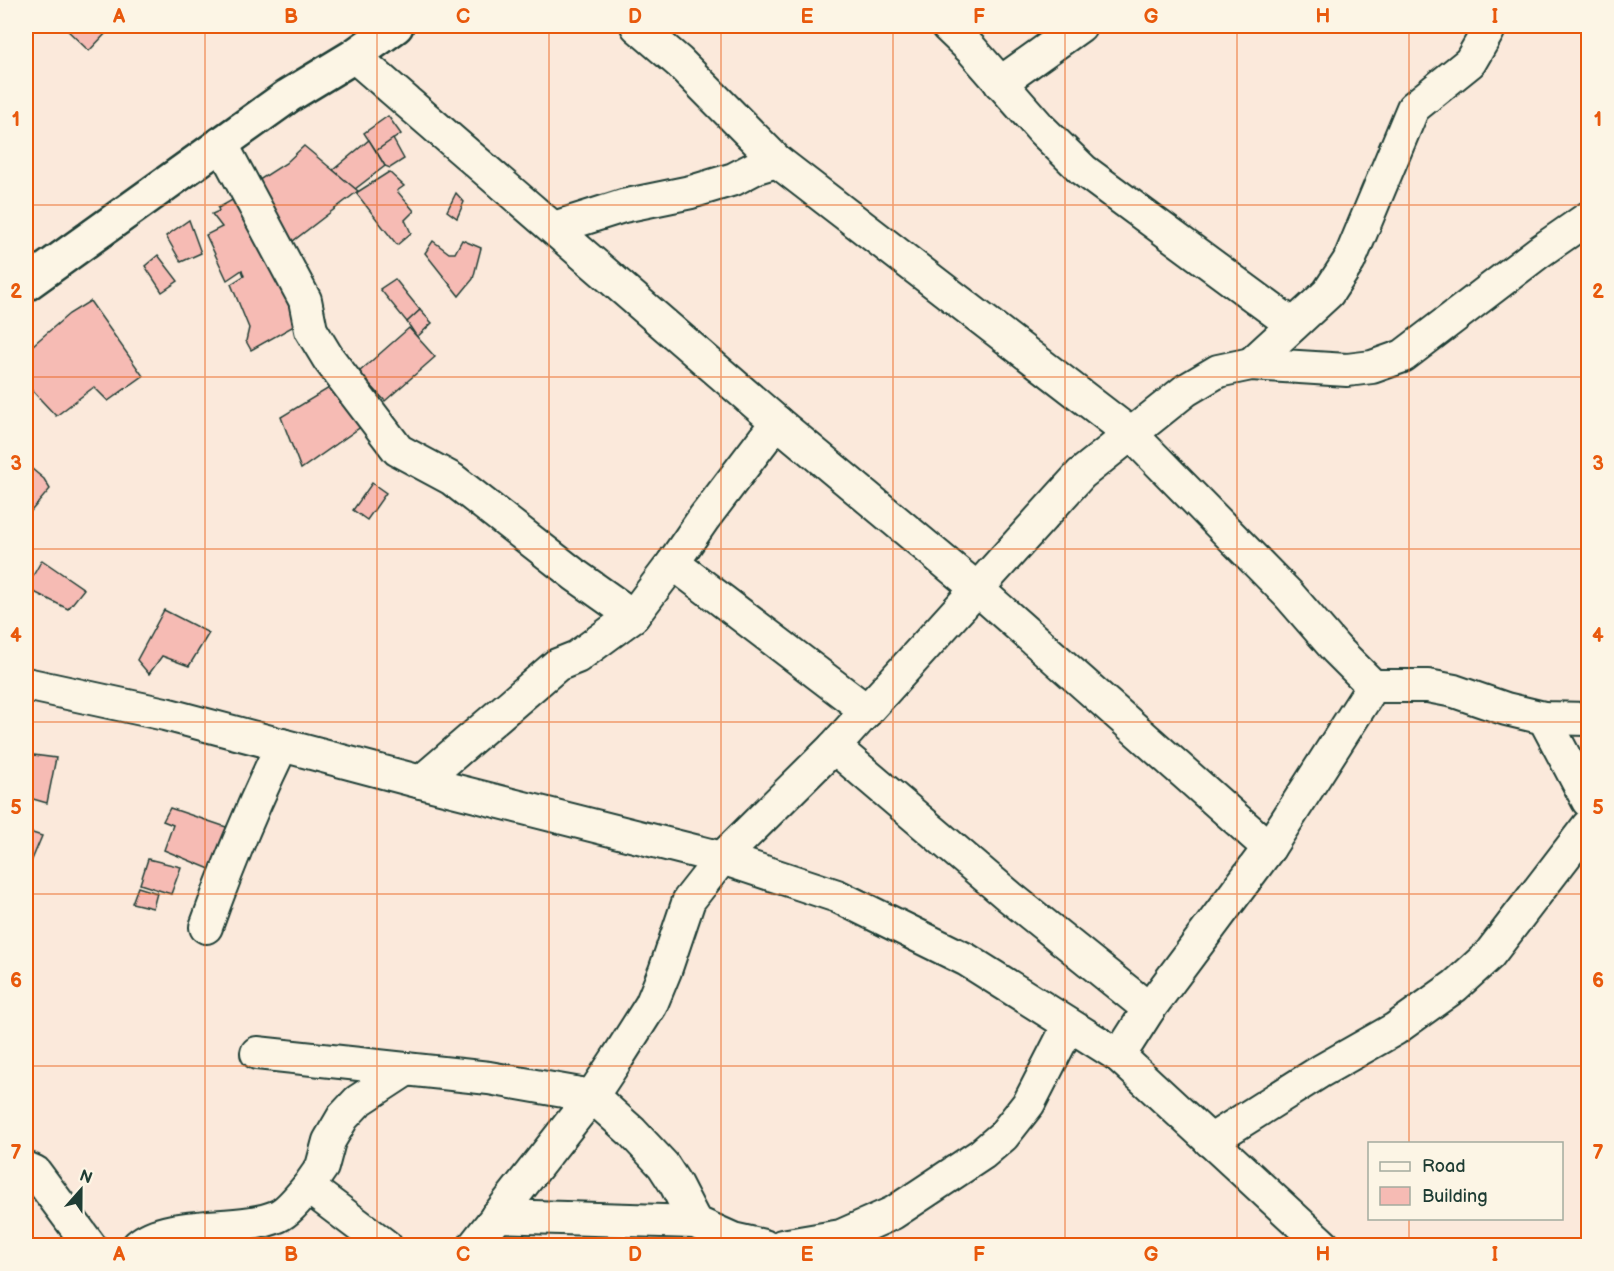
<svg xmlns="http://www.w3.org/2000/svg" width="1614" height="1271" font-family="'Balsamiq Sans',sans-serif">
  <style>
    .building { fill: #f6bbb4; stroke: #1f3d34; stroke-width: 1.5 }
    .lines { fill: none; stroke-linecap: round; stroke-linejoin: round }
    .street-casing { stroke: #1f3d34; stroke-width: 36 }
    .secondary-casing { stroke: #1f3d34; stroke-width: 38 }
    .street { stroke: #fcf5e5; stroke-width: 32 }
    .secondary { stroke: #fcf5e5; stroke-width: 33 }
    .grid { fill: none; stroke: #e8590c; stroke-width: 1.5; stroke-opacity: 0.55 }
    .neatline { fill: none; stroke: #e8590c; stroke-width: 2 }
    .grid-label { font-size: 20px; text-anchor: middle; font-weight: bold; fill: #e8590c }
  </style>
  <rect width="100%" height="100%" fill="#fbe9db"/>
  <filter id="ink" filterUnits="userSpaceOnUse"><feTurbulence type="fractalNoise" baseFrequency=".0167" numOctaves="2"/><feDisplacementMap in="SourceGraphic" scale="12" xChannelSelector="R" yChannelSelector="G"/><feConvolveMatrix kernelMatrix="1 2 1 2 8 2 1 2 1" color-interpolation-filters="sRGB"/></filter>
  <g filter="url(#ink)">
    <g class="building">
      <polygon points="63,26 100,26 107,32 89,51"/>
      <polygon points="388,116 401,134 376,151 364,133"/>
      <polygon points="393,139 404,159 390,168 385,166 376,151"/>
      <polygon points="369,140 385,166 355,189 333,170"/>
      <polygon points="304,146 358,191 289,244 256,182 286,163"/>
      <polygon points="389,172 404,186 397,191 414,211 405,220 411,233 397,245 356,193"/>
      <polygon points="456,193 464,202 457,218 447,211"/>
      <polygon points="241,195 301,322 251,350 246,341 249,328 231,284 244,276 242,270 227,280 206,235 222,227 212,214 219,211 218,208"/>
      <polygon points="189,220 201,253 181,262 166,236"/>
      <polygon points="462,240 481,248 473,279 459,296 425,253 433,241 449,253 455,253"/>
      <polygon points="158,255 178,281 162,292 145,266"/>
      <polygon points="395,279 420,310 407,322 380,289"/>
      <polygon points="90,301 143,376 108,401 94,387 56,416 26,384 26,351 69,314"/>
      <polygon points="420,310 432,323 417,337 407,322"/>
      <polygon points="409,328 435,357 385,401 359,372"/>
      <polygon points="334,385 362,426 301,469 281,417"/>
      <polygon points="26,464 44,479 50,489 26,517"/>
      <polygon points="372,483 386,493 367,520 353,510"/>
      <polygon points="42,560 84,589 68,609 26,588"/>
      <polygon points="164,610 209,633 189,666 162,656 149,674 137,660"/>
      <polygon points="26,754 56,758 47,803 26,797"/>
      <polygon points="170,808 235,830 217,872 164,850 173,825 163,821"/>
      <polygon points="26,831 42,836 26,874"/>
      <polygon points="148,859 181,867 171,894 140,884"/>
      <polygon points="138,887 157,893 153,908 132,903"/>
    </g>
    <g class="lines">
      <defs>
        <g id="street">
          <polyline points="637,26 679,62 777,161 1131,434 1289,595 1336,649 1373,686 1428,686 1454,691 1506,709 1544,718 1588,719"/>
          <polyline points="947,26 972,50 1042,130 1083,170 1293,325"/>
          <polyline points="354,56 777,422 976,588 1269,848"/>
          <polyline points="1000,83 1080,26"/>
          <polyline points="221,143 305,300 311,330 328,358 398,450 452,479 575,575 633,616 673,563 704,518 777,422"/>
          <polyline points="554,228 623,206 691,192 734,179 757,167 777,161"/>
          <polyline points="1251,364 1328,293 1349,261 1413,108 1470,62 1488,31 1489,26"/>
          <polyline points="673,563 867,711"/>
          <polyline points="26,684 165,714 421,782 722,858 837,896 967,960 1119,1056 1324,1246"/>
          <polyline points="1544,718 1588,801"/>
          <polyline points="834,747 1010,897 1149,1009"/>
          <polyline points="421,782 557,665 577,657 633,616"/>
          <path d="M206,927C228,865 253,805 282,745"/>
          <polyline points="257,1053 489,1078 592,1096 632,1132 663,1165 676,1185 695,1222"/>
          <polyline points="1119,1056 1149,1009 1269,848 1373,686"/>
          <polyline points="1210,1141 1321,1071 1395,1029 1455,986 1489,955 1588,826"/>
          <polyline points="26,1168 35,1172 90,1246"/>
          <polyline points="497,1216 695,1222 733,1239 764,1246"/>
          <path d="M138,1246C168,1219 240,1233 278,1216C289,1211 300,1196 308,1187"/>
          <polyline points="386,1246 308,1187 322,1167 329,1141 343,1117 358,1101 407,1069"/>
          <polyline points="474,1246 592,1096 618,1057 651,1005 665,971 689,900 722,858 834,747 1081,474 1186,390 1218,371 1251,364 1347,370 1372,367 1403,356 1539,252 1588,218"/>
          <polyline points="782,1246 841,1236 893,1213 982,1154 1003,1136 1029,1103 1069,1025"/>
        </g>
        <polyline id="secondary" points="26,284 288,96 354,56 396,26"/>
      </defs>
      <use href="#street" class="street-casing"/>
      <use href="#secondary" class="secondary-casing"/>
      <use href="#street" class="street"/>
      <use href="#secondary" class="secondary"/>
    </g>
  </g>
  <path class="grid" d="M205,26V1246M377,26V1246M549,26V1246M721,26V1246M893,26V1246M1065,26V1246M1237,26V1246M1409,26V1144M26,205H1588M26,377H1588M26,549H1588M26,722H1588M26,894H1588M26,1066H1588M1409,1218V1246"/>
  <rect width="1614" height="1271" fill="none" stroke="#fcf5e5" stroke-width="66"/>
  <rect x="1368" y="1142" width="195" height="78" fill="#fcf5e5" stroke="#a4ab9e" stroke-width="1.5"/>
  <rect x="1380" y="1162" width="30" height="9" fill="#fcf5e5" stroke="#a4ab9e" stroke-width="1.5"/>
  <text x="1422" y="1172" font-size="18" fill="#1f3d34">Road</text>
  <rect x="1380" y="1187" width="30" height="18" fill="#f6bbb4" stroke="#a4ab9e" stroke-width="1.5"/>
  <text x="1422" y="1202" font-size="18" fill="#1f3d34">Building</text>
  <g transform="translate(81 1190) rotate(21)" stroke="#fcf5e5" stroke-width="4.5" paint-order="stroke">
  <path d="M0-4.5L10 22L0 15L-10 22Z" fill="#1f3d34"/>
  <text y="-9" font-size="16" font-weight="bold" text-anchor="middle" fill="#1f3d34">N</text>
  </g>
  <rect x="33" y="33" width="1548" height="1205" class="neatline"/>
  <g class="grid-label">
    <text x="119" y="23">A</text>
    <text x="291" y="23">B</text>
    <text x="463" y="23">C</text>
    <text x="635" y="23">D</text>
    <text x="807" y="23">E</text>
    <text x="979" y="23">F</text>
    <text x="1151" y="23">G</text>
    <text x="1323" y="23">H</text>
    <text x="1495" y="23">I</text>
    <text x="16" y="126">1</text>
    <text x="1598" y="126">1</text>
    <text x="16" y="298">2</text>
    <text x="1598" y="298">2</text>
    <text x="16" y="470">3</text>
    <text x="1598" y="470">3</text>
    <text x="16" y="642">4</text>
    <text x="1598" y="642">4</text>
    <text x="16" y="814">5</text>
    <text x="1598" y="814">5</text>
    <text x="16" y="987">6</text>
    <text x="1598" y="987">6</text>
    <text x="16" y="1159">7</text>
    <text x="1598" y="1159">7</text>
    <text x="119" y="1261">A</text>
    <text x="291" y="1261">B</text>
    <text x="463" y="1261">C</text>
    <text x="635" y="1261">D</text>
    <text x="807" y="1261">E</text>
    <text x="979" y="1261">F</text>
    <text x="1151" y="1261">G</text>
    <text x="1323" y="1261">H</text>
    <text x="1495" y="1261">I</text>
  </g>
</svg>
